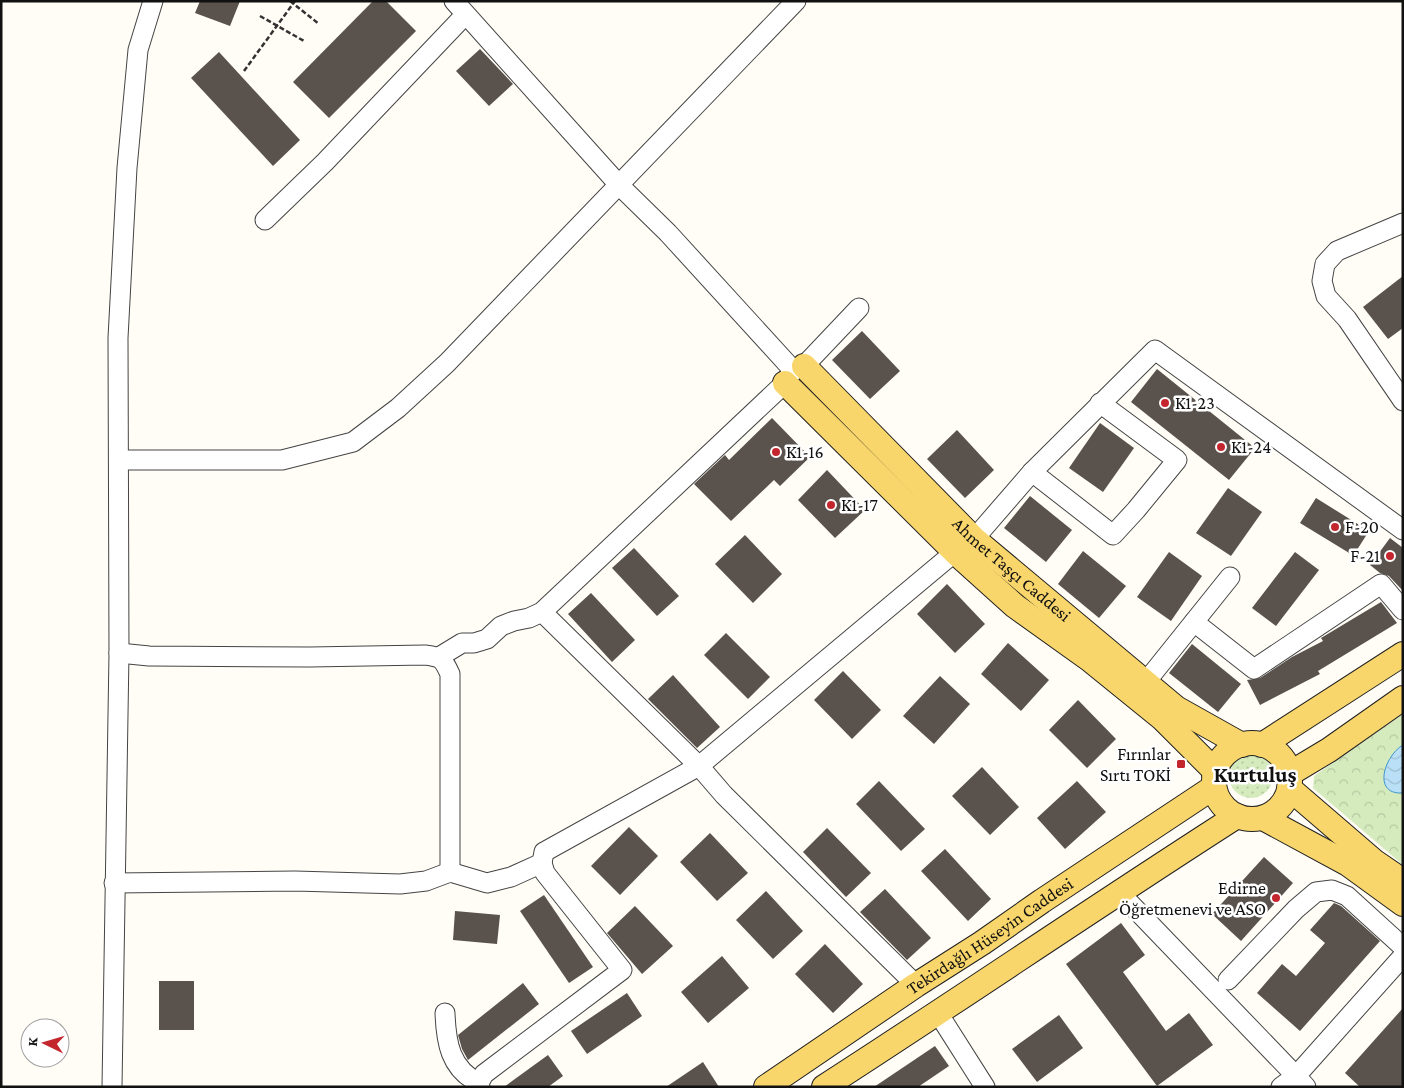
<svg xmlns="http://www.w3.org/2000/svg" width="1404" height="1088" font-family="'Crimson Pro',serif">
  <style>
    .grass { fill: url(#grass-dots) }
    .park { fill: url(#park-crowns) }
    .water { fill: url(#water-waves); stroke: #3f96cf }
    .building { fill: #5a524d }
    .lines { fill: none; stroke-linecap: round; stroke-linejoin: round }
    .minor-casing { stroke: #444; stroke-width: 21 }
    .major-casing { stroke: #222; stroke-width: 26 }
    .path { stroke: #333; stroke-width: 2.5; stroke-dasharray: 5 2.5; stroke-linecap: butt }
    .minor { stroke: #fff; stroke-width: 19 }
    .major { stroke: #f9d66b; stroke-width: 24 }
    .poi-dot { fill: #c4262e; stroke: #fff; stroke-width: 2 }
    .labels { text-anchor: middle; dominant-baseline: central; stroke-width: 5; stroke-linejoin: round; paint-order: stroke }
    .poi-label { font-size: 18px; fill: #111; stroke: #fff; text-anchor: start }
    .street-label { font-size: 18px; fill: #111; stroke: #fff }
    .district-label { font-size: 22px; font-weight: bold; fill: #111; stroke: #fff }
  </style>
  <defs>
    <pattern id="grass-dots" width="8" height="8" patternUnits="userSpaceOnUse" patternTransform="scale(1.25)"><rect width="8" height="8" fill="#d5ebbd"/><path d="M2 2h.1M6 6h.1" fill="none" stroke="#b6c8a1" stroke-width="1.8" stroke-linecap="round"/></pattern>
    <pattern id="park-crowns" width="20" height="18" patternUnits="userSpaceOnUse" patternTransform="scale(1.25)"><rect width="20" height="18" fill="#d5ebbd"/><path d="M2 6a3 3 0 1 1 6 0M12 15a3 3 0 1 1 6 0" fill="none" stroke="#b6c8a1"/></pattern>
    <pattern id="water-waves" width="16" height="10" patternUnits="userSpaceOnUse" patternTransform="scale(1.25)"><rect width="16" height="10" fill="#b9e0f7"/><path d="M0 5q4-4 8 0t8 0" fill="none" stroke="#9ebfd3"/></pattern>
  </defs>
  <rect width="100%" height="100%" fill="#fffdf5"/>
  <circle class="grass" cx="1251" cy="776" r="22"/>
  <polygon class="park" points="1403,714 1403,865 1313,788 1314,776"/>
  <path class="water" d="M1403,745V793C1371,795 1385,755 1403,745Z"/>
  <g class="building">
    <polygon points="200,1 240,1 230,26 195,13"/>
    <polygon points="373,1 386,1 416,31 329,118 293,82"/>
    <polygon points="480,49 513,84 489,106 456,71"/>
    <polygon points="219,52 300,140 273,166 191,78"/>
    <polygon points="1403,276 1403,328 1388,339 1363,307"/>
    <polygon points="862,331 900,371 870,399 832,360"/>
    <polygon points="1157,369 1255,448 1229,480 1131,402"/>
    <polygon points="772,418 810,457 780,486 774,480 731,521 694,484 725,455 729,460"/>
    <polygon points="1100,423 1134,448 1103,492 1069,468"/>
    <polygon points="957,430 994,470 965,498 927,459"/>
    <polygon points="827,470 865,510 835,538 798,500"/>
    <polygon points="1228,488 1262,512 1231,556 1196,533"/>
    <polygon points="1030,496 1072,530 1046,562 1004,528"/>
    <polygon points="1316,498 1369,531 1355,553 1359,559 1300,523"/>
    <polygon points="745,535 782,574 753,603 715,564"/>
    <polygon points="1390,538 1403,548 1403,591 1389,576 1380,573 1370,565"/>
    <polygon points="634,548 679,596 657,616 612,568"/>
    <polygon points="1083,551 1126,586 1099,618 1058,584"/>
    <polygon points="1169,552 1202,576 1171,621 1137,597"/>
    <polygon points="1295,552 1319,570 1276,626 1252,608"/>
    <polygon points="947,584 985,624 955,653 917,614"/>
    <polygon points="591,593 635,640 612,662 568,614"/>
    <polygon points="1381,602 1397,623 1318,671 1320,674 1260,705 1247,680 1260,678 1292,657 1323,641 1321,638"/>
    <polygon points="726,633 770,677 748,699 704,655"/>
    <polygon points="1008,643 1049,680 1021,711 981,674"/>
    <polygon points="1192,644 1241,684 1218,712 1169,673"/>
    <polygon points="843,671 881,710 852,739 814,700"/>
    <polygon points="673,675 720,727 697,748 648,699"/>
    <polygon points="940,676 970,704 934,744 903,716"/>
    <polygon points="1078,700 1116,739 1087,768 1049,730"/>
    <polygon points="982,767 1019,807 990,835 952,796"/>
    <polygon points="879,781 925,829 901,851 856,804"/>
    <polygon points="1077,781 1106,812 1065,849 1037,818"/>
    <polygon points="629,827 658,856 620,895 591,866"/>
    <polygon points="827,828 871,873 846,897 803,852"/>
    <polygon points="710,833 748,873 717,901 680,862"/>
    <polygon points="945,849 991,899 968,921 921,871"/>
    <polygon points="1264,857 1293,883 1241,941 1212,914"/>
    <polygon points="885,889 931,938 907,960 860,912"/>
    <polygon points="766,891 803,931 773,959 736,920"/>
    <polygon points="544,895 593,967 569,983 520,911"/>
    <polygon points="1334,903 1341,906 1380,941 1300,1031 1257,993 1282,964 1296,976 1325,943 1310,930"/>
    <polygon points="635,906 673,946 642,974 607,933"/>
    <polygon points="455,911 500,915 497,944 453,940"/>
    <polygon points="1121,923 1145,955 1123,972 1166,1031 1189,1013 1213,1045 1157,1086 1066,964"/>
    <polygon points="825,944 863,984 833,1013 795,974"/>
    <polygon points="722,956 749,988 708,1023 681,992"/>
    <rect x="159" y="981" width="35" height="49"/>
    <polygon points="523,983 539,1004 468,1060 462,1049 458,1035"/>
    <polygon points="627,993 642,1016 587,1054 571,1031"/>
    <polygon points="1403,1008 1403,1087 1360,1087 1345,1073"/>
    <polygon points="1059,1015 1083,1048 1037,1082 1012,1049"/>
    <polygon points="935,1046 949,1066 918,1087 874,1087"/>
    <polygon points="548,1055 563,1076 548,1087 504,1087"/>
    <polygon points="703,1062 719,1087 666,1087"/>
  </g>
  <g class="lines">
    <defs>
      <g id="minor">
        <polyline points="454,1 620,186 668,233 793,370"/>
        <polyline points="265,220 325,162 465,15"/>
        <polyline points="1403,223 1337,251 1325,264 1322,281 1326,296 1347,319 1403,401"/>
        <polyline points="119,460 282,460 353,442 398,408 447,363 796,1"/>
        <polyline points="1032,472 1113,535 1136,510 1177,460 1100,403"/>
        <polyline points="542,612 699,766 724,795 916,985"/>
        <polyline points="1194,622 1254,669 1381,584 1403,610"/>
        <path d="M119,653L149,656L310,657L425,655C442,657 443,659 450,674V872"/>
        <polyline points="439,657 462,643 474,643 487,639 501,626 514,621 529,618 542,612 785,383 793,370 804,366 859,308"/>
        <polyline points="1145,683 1230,577"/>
        <polyline points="114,883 295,881 400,884 426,881 450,872 487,883 511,877 542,863"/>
        <polyline points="1119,892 1296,1076 1281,1087"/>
        <polyline points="1228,980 1296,909 1316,892 1332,890 1347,896 1403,947"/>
        <path d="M445,1013C446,1042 450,1069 479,1083"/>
        <polyline points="938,1013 985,1087"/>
        <polyline points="112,1087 119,653 118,338 127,168 138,50 153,1"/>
        <polyline points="480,1087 479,1083 484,1074 622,970 545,873 542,863 544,852 699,766 955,552 974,539 1032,472 1155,350 1403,530"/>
        <polyline points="1306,1087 1296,1076 1403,956"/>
      </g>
      <g id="major">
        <path id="s1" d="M804,366L974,539L1176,708L1242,745"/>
        <polyline points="785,383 955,552 1015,606 1089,659 1163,719 1215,771"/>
        <circle cx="1252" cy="781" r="38"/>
        <polyline points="1262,745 1403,654"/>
        <polyline points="1289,774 1329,750 1403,698"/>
        <polyline points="1289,788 1375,862 1403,881"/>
        <polyline points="1263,818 1348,864 1403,904"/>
        <path id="s2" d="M766,1087L916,985L982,943L1042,901L1214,787"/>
        <path d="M824,1087C962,998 1098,905 1237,816"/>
      </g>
    </defs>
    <use href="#minor" class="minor-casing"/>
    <use href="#major" class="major-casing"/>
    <g class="path">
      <polyline points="290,1 319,24"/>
      <polyline points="260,16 304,41"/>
      <polyline points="244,71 295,1"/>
    </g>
    <use href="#minor" class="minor"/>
    <use href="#major" class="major"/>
  </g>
  <g class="poi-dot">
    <circle cx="1165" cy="403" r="5"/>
    <circle cx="1221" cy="447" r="5"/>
    <circle cx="776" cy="452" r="5"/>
    <circle cx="831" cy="505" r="5"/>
    <circle cx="1335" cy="527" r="5"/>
    <circle cx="1390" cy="556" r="5"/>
    <rect x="1176" y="759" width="10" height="10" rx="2.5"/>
    <circle cx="1276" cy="898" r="5"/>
  </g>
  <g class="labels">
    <g class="poi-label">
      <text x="1175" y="403">K1-23</text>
      <text x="1231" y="447">K1-24</text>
      <text x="786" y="452">K1-16</text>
      <text x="841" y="505">K1-17</text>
      <text x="1345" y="527">F-20</text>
      <text x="1380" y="556" text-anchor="end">F-21</text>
      <text x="1171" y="754" text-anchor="end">Fırınlar<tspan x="1171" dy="21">Sırtı TOKİ</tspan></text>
      <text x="1266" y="888" text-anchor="end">Edirne<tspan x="1266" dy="21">Öğretmenevi ve ASO</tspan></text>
    </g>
    <g class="street-label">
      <text stroke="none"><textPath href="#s1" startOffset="291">Ahmet Taşçı Caddesi</textPath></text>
      <text stroke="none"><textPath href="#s2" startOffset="270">Tekirdağlı Hüseyin Caddesi</textPath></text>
    </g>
    <g class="district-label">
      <text x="1255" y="774">Kurtuluş</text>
    </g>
  </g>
  <rect width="1404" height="1088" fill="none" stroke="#111111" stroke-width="5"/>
  <g transform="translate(45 1043) rotate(275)"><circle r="24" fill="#ffffff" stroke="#a0a0a0"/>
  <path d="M0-4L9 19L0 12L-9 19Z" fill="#c4262e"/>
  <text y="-8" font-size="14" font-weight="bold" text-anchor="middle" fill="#111111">K</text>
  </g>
</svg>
